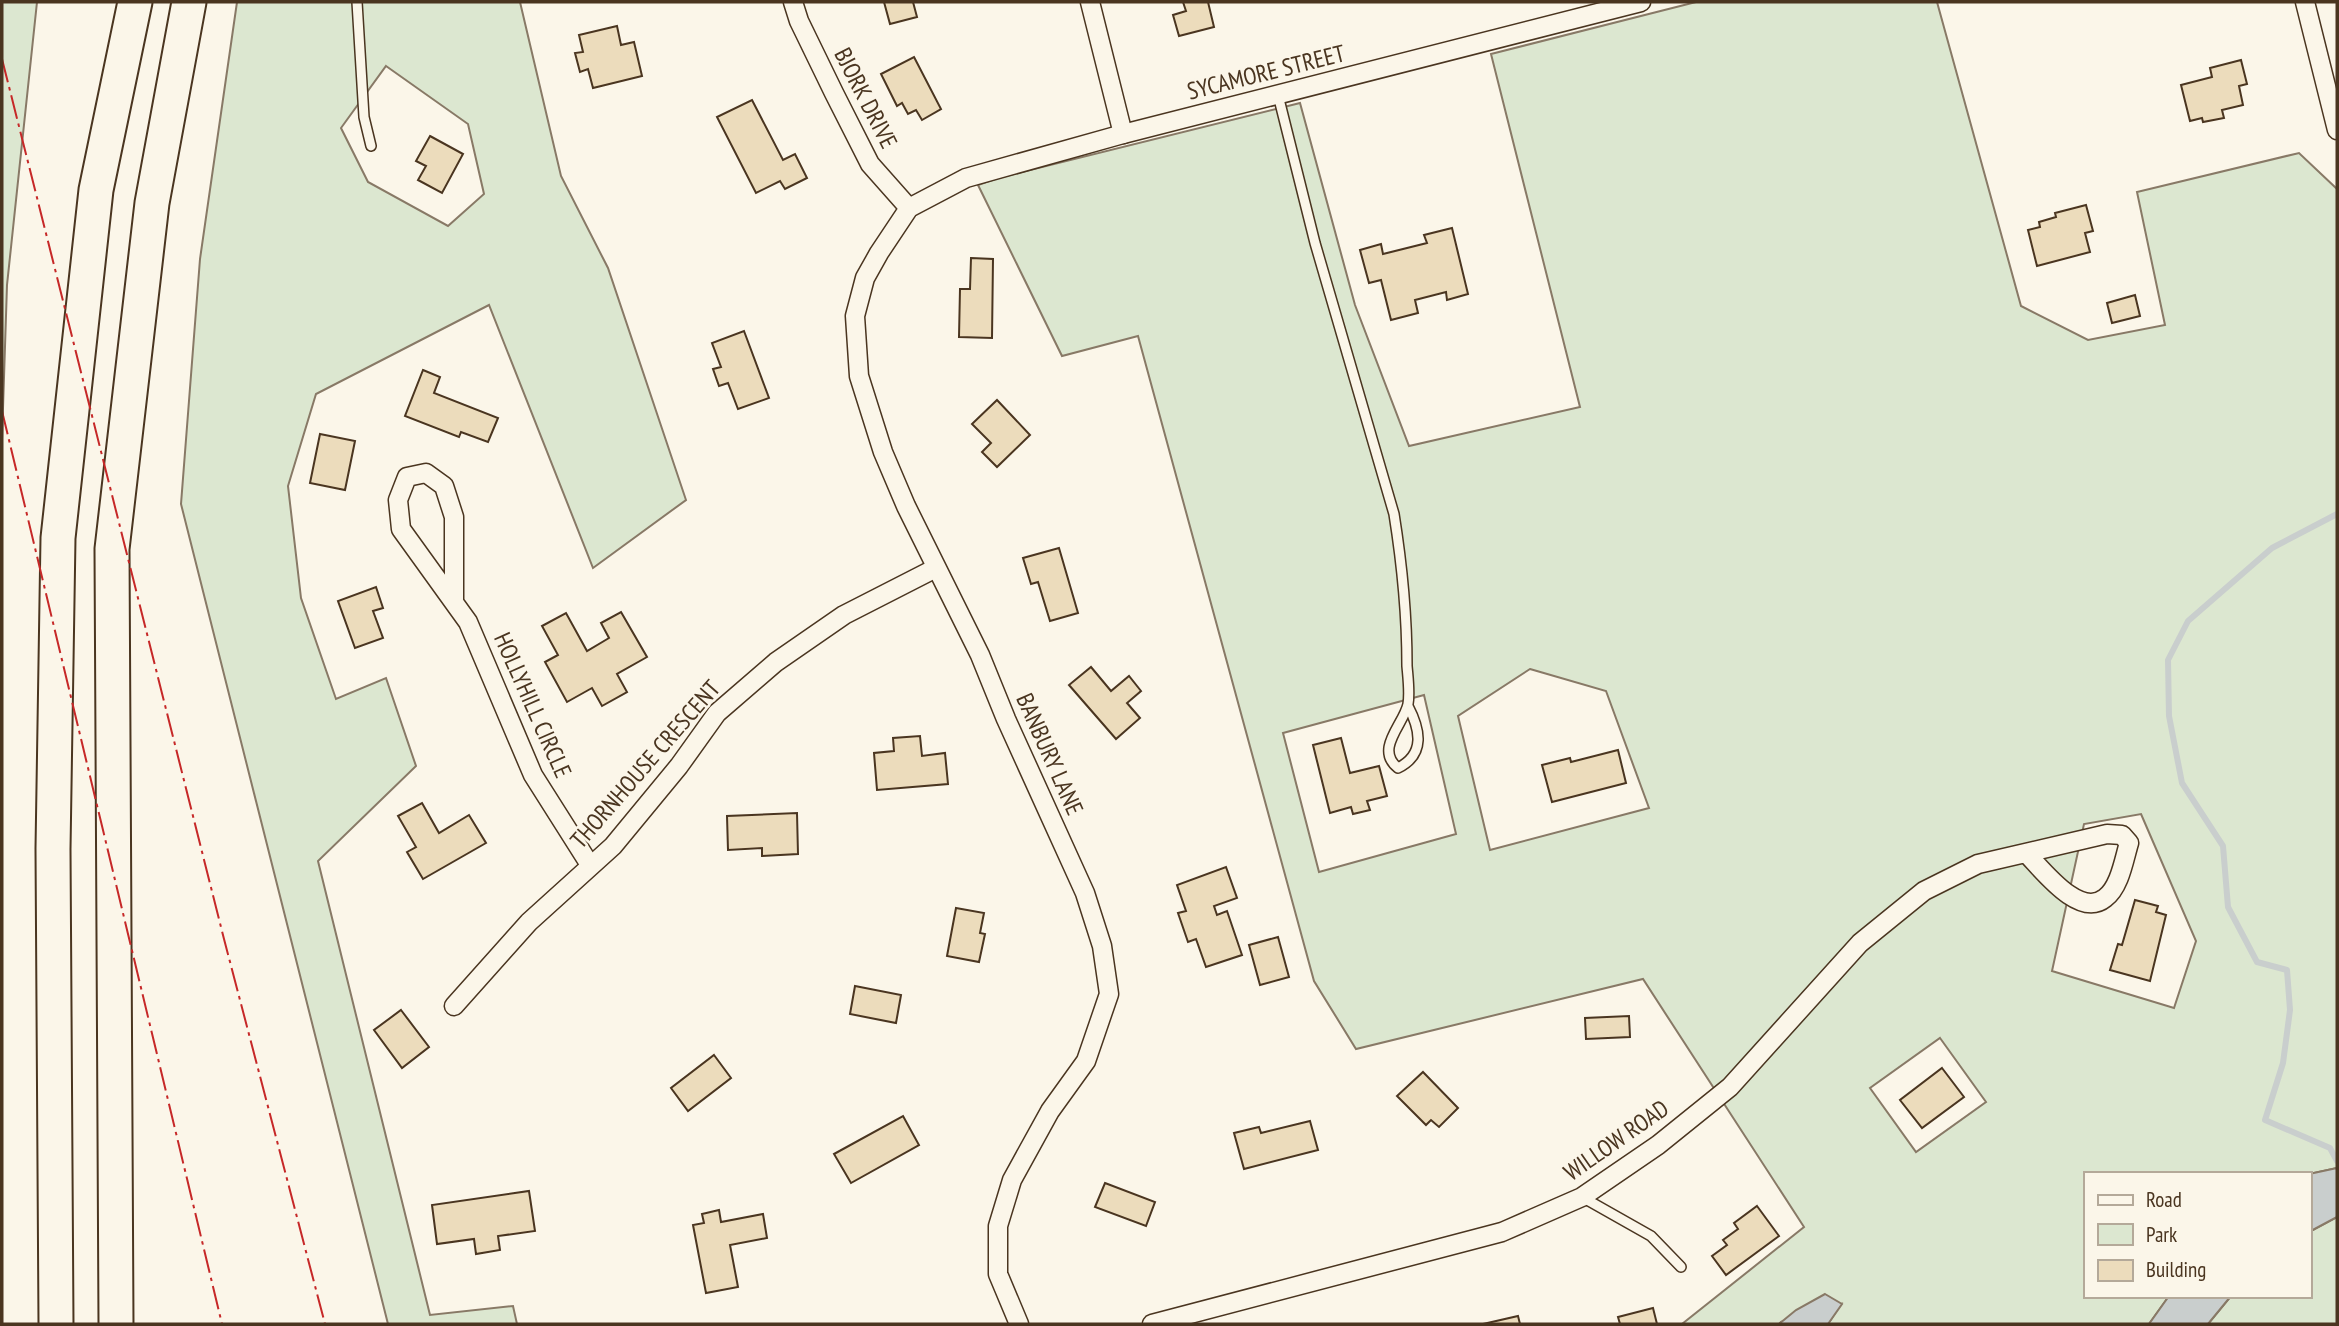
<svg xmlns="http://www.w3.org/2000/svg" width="2339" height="1326" font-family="'PT Sans Narrow',sans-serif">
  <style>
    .green { fill: #dce7d0; stroke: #887966; stroke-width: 2; fill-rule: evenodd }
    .water { fill: #c9cecd; stroke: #887966; stroke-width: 2 }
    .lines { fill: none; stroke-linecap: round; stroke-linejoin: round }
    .stream { stroke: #c9cecd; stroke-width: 6 }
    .building { fill: #ecdcbc; stroke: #4a3520; stroke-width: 2 }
    .lane-casing { stroke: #4a3520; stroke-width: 12 }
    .street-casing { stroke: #4a3520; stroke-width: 21 }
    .highway-casing { stroke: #4a3520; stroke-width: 37 }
    .lane { stroke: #fbf6e9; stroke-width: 9 }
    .street { stroke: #fbf6e9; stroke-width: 18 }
    .highway { stroke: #fbf6e9; stroke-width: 33 }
    .power { stroke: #c62828; stroke-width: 2; stroke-dasharray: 24 5 3.5 5; stroke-linecap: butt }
    .labels { text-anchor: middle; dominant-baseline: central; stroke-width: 5; stroke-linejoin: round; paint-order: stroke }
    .street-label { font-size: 24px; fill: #4a3520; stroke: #fbf6e9 }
  </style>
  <rect width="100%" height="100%" fill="#fbf6e9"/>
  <g class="green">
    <polygon points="2,2 37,2 7,285 2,439"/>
    <path d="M237,2H520L561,176L608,268L686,500L593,568L489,305L316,394L288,486L301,598L336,699L386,678L416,766L318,861L430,1315L513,1306L517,1324H388L181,504L200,259ZM386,66L468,124L484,194L448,226L368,182L341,128Z"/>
    <path d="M1696,2H1937L2021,306L2088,340L2165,325L2137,192L2299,153L2337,189V1168L2309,1174H2085V1296H2169L2149,1324H1828L1841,1304L1781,1322L1779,1324H1682L1804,1227L1643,979L1356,1049L1314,981L1138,336L1062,356L978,185L998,178L1300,103L1355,305L1409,446L1580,407L1491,54ZM1530,669L1606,691L1649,808L1490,850L1458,716ZM1424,695L1456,834L1319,872L1283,733ZM2141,814L2196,941L2174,1008L2052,971L2084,824ZM1940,1038L1986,1102L1916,1152L1870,1088Z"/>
    <polygon points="2337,1217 2337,1324 2208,1324 2231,1296 2309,1296 2309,1232"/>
  </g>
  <g class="water">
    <polygon points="2337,1168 2337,1217 2309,1232 2309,1174"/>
    <polygon points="1825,1294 1842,1304 1828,1324 1779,1324 1796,1310"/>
    <polygon points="2169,1296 2231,1296 2208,1324 2149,1324"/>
  </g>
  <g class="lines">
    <polyline class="stream" points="2337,514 2272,548 2188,621 2168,660 2169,716 2182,783 2223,846 2228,907 2257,962 2287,970 2290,1010 2283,1063 2265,1120 2330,1148 2337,1161"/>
  </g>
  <g class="building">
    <polygon points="884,2 913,2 917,17 890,24"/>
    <polygon points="1183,2 1208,2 1214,27 1179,36 1173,15 1186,11"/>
    <polygon points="617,26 621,45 634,42 642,76 593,88 588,69 580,72 575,53 583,52 579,35"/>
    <polygon points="914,57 941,109 922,120 916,110 908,114 902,103 897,106 881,74"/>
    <polygon points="2241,60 2247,84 2239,86 2243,105 2222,110 2224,118 2203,122 2202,118 2190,121 2181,85 2212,77 2210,68"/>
    <polygon points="752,100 783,160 795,154 807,178 785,189 780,181 756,193 717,117"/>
    <polygon points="430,136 463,154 442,193 418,180 426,166 416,161"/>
    <polygon points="2086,205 2093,231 2085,233 2090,252 2037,266 2028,230 2040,227 2039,222 2056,217 2055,213"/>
    <polygon points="1452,228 1468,294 1447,300 1446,292 1415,300 1418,313 1391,320 1381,280 1369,283 1360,250 1381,244 1383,254 1427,243 1424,235"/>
    <polygon points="971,258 993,259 992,338 959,337 960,289 970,289"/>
    <polygon points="2135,295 2140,316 2112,323 2107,303"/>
    <polygon points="744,331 769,398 738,409 728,383 719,386 713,369 721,367 712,343"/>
    <polygon points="423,370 440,377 434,393 498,418 488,442 461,432 459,437 405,416"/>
    <polygon points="997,400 1030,435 997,467 982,452 991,443 972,424"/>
    <polygon points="320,434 355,441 345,490 310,483"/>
    <polygon points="1059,548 1078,613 1050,621 1038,582 1031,584 1023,558"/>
    <polygon points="376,587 383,608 373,611 383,638 355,648 338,601"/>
    <polygon points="621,612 647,657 617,674 627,692 602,706 592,688 567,702 545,662 558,655 542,626 566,613 587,651 609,638 601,623"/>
    <polygon points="1091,667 1111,691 1129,676 1141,691 1127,703 1140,718 1116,739 1069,685"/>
    <polygon points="920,736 922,756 945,753 948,784 877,790 874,753 894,751 893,738"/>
    <polygon points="1341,738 1350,773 1379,766 1387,796 1367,801 1370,810 1353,814 1351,807 1330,813 1313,745"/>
    <polygon points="1618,750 1626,783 1552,802 1542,765 1570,758 1571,762"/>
    <polygon points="422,803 439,833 469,815 486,843 423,879 407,852 416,847 398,816"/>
    <polygon points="797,813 798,854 762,856 762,848 728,850 727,816"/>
    <polygon points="1226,867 1237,898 1214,906 1217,915 1227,911 1242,955 1206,967 1196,939 1188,942 1178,913 1186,911 1177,885"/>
    <polygon points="2135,900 2158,906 2156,912 2166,915 2150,981 2110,970 2118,944 2122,945"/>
    <polygon points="956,908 984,913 980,933 985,934 979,962 947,956"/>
    <polygon points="1278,937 1289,977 1260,985 1249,945"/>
    <polygon points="855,986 901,995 896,1023 850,1014"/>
    <polygon points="401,1010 429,1047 402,1068 374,1030"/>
    <polygon points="1629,1016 1630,1037 1586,1039 1585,1018"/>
    <polygon points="714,1055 731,1078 688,1111 671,1088"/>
    <polygon points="1942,1068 1964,1097 1922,1128 1900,1100"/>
    <polygon points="1423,1072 1458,1108 1439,1127 1431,1120 1426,1125 1397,1096"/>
    <polygon points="903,1116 919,1145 851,1183 834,1154"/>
    <polygon points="1310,1121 1318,1150 1244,1169 1234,1133 1259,1127 1261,1133"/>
    <polygon points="1105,1183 1155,1202 1146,1226 1095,1207"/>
    <polygon points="529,1191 535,1231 498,1236 500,1250 476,1254 474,1239 437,1244 432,1205"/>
    <polygon points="1757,1206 1779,1236 1726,1275 1712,1256 1727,1245 1723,1240 1738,1229 1734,1223"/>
    <polygon points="719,1210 721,1222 763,1214 767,1238 730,1245 738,1287 706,1293 693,1225 704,1223 702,1214"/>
    <polygon points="1653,1308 1657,1324 1620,1324 1618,1317"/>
    <polygon points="1518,1316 1520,1324 1483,1324"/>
  </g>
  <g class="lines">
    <defs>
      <g id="lane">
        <polyline points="357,2 364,117 371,146"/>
        <path d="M1278,95L1315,243L1394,514C1402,564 1407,615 1407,666C1408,678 1410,693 1408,704C1404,724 1374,749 1398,768C1426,754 1420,729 1408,706"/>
        <polyline points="1582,1197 1651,1236 1681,1267"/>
      </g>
      <g id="street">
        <polyline points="793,2 799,21 834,93 870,164 909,208"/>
        <polyline points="1090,2 1123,134"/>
        <polyline points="2305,2 2337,130"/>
        <polyline points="454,601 454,517 444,486 426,473 407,477 398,500 401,529 468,622 533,775 590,865"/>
        <polyline points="454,1006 529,922 613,846 679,766 717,713 776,662 844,615 936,568"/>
        <polyline points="1019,1324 998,1274 998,1226 1012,1180 1050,1111 1086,1061 1109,994 1102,946 1085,893 1006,719 980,655 906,506 883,452 859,376 855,316 865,278 879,253 909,208 966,178 1123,134 1641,2"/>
        <path d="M1152,1324L1502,1232L1582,1197L1658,1145L1730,1087L1860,943L1924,891L1978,864L2107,834L2122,835L2129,843C2124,859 2120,887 2105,898C2079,919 2042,869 2026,853"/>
      </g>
      <g id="highway">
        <polyline points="56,1324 53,849 58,538 96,190 135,2"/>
        <polyline points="116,1324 112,549 152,203 189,2"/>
      </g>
    </defs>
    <use href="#lane" class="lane-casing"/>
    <use href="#street" class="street-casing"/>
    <use href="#highway" class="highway-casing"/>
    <use href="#lane" class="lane"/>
    <use href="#street" class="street"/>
    <use href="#highway" class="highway"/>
    <g class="power">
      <polyline points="2,59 224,939 325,1324"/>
      <polyline points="2,411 222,1324"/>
    </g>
  </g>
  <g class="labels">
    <g class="street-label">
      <text transform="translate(1266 72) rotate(-14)">SYCAMORE STREET</text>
      <text transform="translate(866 98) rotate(63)">BJORK DRIVE</text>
      <text transform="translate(533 705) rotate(66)">HOLLYHILL CIRCLE</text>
      <text transform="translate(1050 754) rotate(66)">BANBURY LANE</text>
      <text transform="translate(645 764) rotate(-49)">THORNHOUSE CRESCENT</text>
      <text transform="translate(1616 1140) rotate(-35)">WILLOW ROAD</text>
    </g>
  </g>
  <rect width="2339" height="1326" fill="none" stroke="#4a3520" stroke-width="7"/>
  <rect x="2084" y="1172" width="228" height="126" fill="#fbf6e9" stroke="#b4a999" stroke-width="2"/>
  <rect x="2098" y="1195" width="35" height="10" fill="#fbf6e9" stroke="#b4a999" stroke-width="2"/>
  <text x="2146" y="1207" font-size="21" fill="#4a3520">Road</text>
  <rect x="2098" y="1224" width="35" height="21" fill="#dce7d0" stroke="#b4a999" stroke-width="2"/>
  <text x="2146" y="1242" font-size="21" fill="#4a3520">Park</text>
  <rect x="2098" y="1260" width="35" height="21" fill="#ecdcbc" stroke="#b4a999" stroke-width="2"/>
  <text x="2146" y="1277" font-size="21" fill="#4a3520">Building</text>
</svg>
